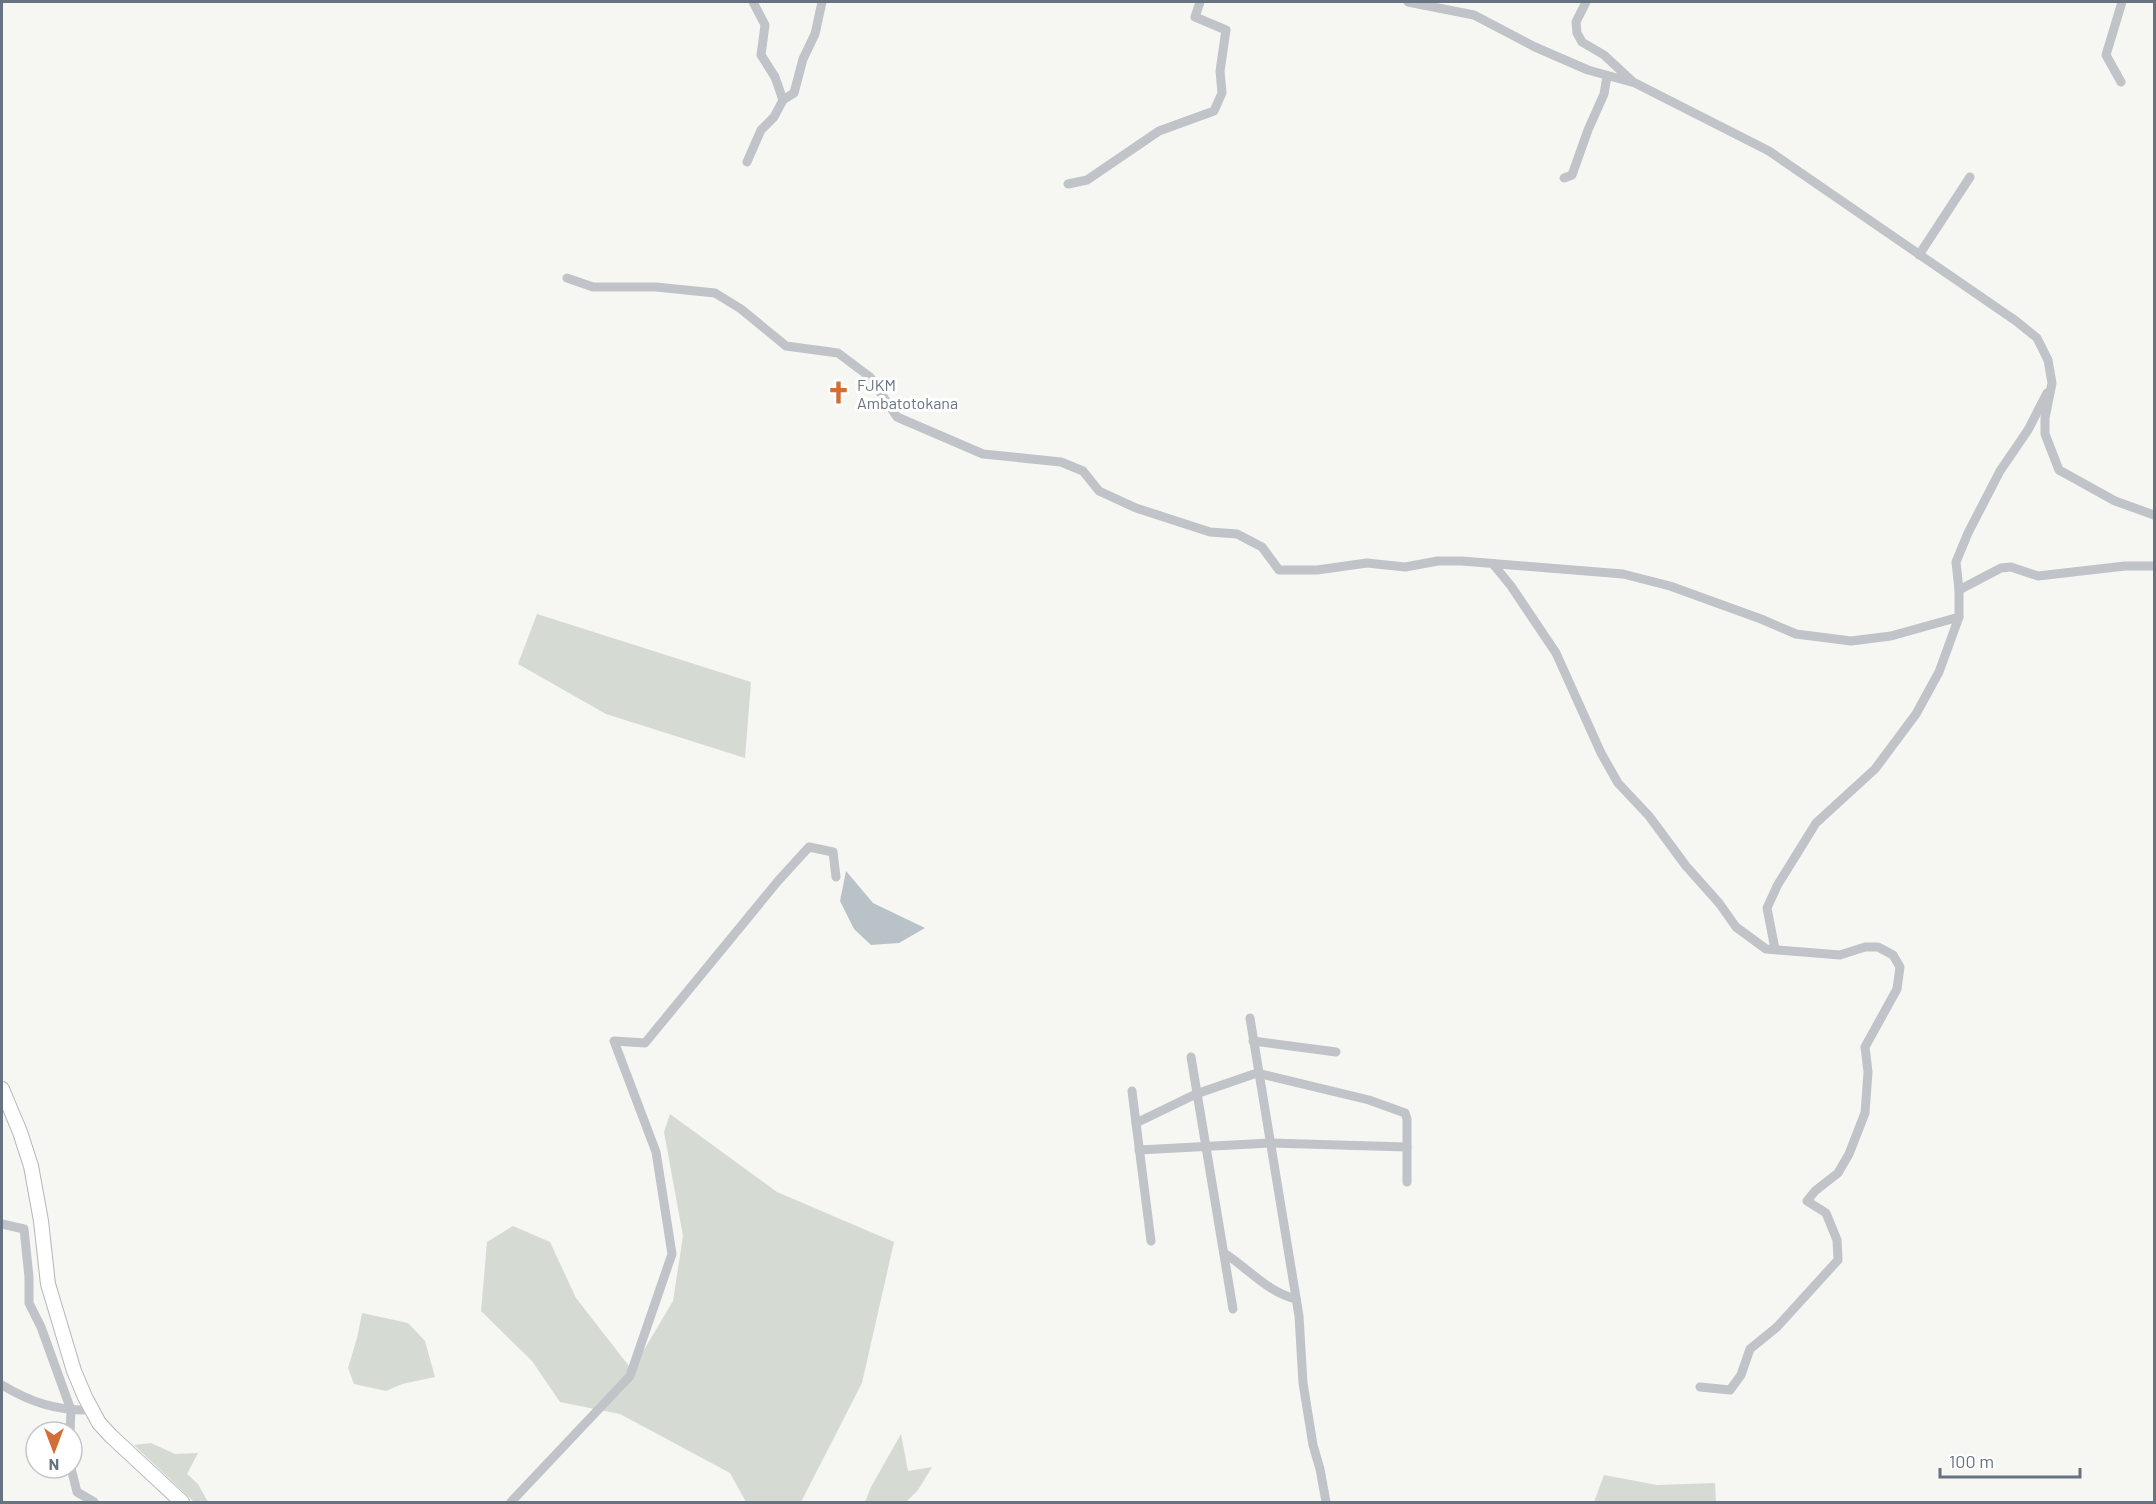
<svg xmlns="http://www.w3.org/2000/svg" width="2156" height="1504" font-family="Barlow,sans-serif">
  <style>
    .green { fill: #d5dbd3 }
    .water { fill: #b9c2c7 }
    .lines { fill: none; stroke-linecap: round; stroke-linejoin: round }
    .secondary-casing { stroke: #b3b6bb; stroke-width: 16 }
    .street { stroke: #c0c3c7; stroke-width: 9 }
    .secondary { stroke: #fff; stroke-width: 14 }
    .labels { text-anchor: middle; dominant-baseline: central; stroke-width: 6; stroke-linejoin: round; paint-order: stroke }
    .poi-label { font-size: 16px; fill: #687382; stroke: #fff; text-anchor: start }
  </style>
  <rect width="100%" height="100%" fill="#f6f6f3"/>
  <g class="green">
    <polygon points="537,614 751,682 745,758 606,714 518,664"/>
    <polygon points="670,1114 777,1192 894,1242 862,1383 801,1502 746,1502 730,1473 620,1414 560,1402 532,1361 481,1311 487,1242 513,1226 550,1242 576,1298 632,1370 673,1301 683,1236 664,1132"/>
    <polygon points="362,1313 408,1323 425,1341 435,1377 402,1384 386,1391 354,1384 348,1368 357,1338"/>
    <polygon points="901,1434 908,1471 932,1467 918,1490 906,1502 865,1502 871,1487"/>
    <polygon points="151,1443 175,1454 198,1453 187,1474 198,1484 208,1502 194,1502 134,1445"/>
    <polygon points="1604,1475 1657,1485 1715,1483 1716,1502 1594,1502"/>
  </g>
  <polygon class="water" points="846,871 873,903 925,928 899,943 871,945 854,929 840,901"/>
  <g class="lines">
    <defs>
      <polyline id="secondary" points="2,1089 20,1132 31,1166 41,1221 48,1284 74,1371 85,1397 99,1423 111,1436 182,1502"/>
    </defs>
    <use href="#secondary" class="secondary-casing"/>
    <g class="street">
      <polyline points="1408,2 1474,15 1535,47 1588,70 1635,83 1769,151 2016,321 2037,338 2048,360 2052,383 2045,418 2045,434 2059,470 2115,501 2154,515"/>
      <polyline points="1586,2 1576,22 1577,33 1582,42 1604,55 1632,81"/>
      <polyline points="2121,82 2106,55 2122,2"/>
      <polyline points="783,100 794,93 803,59 815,34 822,2"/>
      <polyline points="747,162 761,130 774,117 783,100 775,77 761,55 765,25 753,2"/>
      <polyline points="1564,178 1572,175 1588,130 1604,94 1607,76"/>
      <polyline points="1068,184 1087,180 1159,131 1214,111 1222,93 1220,71 1226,30 1195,17 1200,2"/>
      <polyline points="1919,255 1970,177"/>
      <polyline points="567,278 593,287 656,287 715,293 741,309 786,346 838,353 870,377 897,417 983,454 1061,462 1083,471 1099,491 1136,508 1210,532 1237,534 1262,547 1279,570 1317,570 1367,563 1405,567 1438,561 1462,561 1623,574 1670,586 1761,619 1796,634 1851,641 1891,636 1959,617"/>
      <polyline points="1493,564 1511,586 1556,653 1601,753 1618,783 1649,816 1686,866 1719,903 1736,927 1766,949 1840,955 1865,947 1878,947 1893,955 1900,967 1897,989 1865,1047 1868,1072 1865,1113 1849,1154 1838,1173 1815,1191 1807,1201 1826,1213 1837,1240 1838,1260 1777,1327 1750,1349 1741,1375 1730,1390 1700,1387"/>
      <polyline points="1959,590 2001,568 2011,567 2038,576 2125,566 2154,566"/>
      <polyline points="1775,949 1767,908 1777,886 1816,823 1875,769 1916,714 1939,672 1959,617 1959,590 1956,562 1968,533 2000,471 2028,430 2047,393"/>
      <polyline points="1250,1018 1299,1316 1303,1383 1313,1445 1320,1469 1326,1502"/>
      <polyline points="1253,1041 1336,1052"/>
      <polyline points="1191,1057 1233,1309"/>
      <polyline points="1132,1091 1136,1123"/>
      <polyline points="1139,1150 1270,1143 1407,1147"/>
      <polyline points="2,1224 24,1229 29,1277 29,1303 41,1327 71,1410 70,1432"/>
      <polyline points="1151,1241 1136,1123 1196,1094 1257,1073 1369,1100 1405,1113 1407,1119 1407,1182"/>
      <path d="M1224,1253C1248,1268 1267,1292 1296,1299"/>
      <path d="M2,1385C30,1402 57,1411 91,1410"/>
      <polyline points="71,1468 77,1492 94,1502"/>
      <polyline points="511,1502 630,1376 672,1254 656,1152 614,1041 645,1043 778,881 809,847 833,852 836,877"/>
    </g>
    <use href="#secondary" class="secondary"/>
  </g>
  <defs>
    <symbol id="church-bare" viewBox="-9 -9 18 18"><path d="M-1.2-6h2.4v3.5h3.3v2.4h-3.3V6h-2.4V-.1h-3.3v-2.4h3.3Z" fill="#d46d35" stroke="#fff" stroke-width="2.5" paint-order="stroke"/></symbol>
  </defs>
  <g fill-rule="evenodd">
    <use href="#church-bare" x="822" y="376" width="33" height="33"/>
  </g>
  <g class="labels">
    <g class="poi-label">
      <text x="857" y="384">FJKM<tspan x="857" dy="18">Ambatotokana</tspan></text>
    </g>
  </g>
  <rect width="2156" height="1504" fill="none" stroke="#687382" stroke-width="6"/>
  <g transform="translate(54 1450) rotate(180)"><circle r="28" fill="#ffffff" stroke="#c3c7cd" stroke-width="1.5"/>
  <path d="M0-4.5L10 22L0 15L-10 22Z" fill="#d46d35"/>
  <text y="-9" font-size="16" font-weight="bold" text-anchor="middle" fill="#687382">N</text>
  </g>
  <path d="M1940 1468v9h140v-9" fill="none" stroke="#687382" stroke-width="3"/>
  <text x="1949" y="1468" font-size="18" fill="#687382" stroke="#ffffff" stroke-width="4.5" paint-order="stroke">100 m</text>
</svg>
